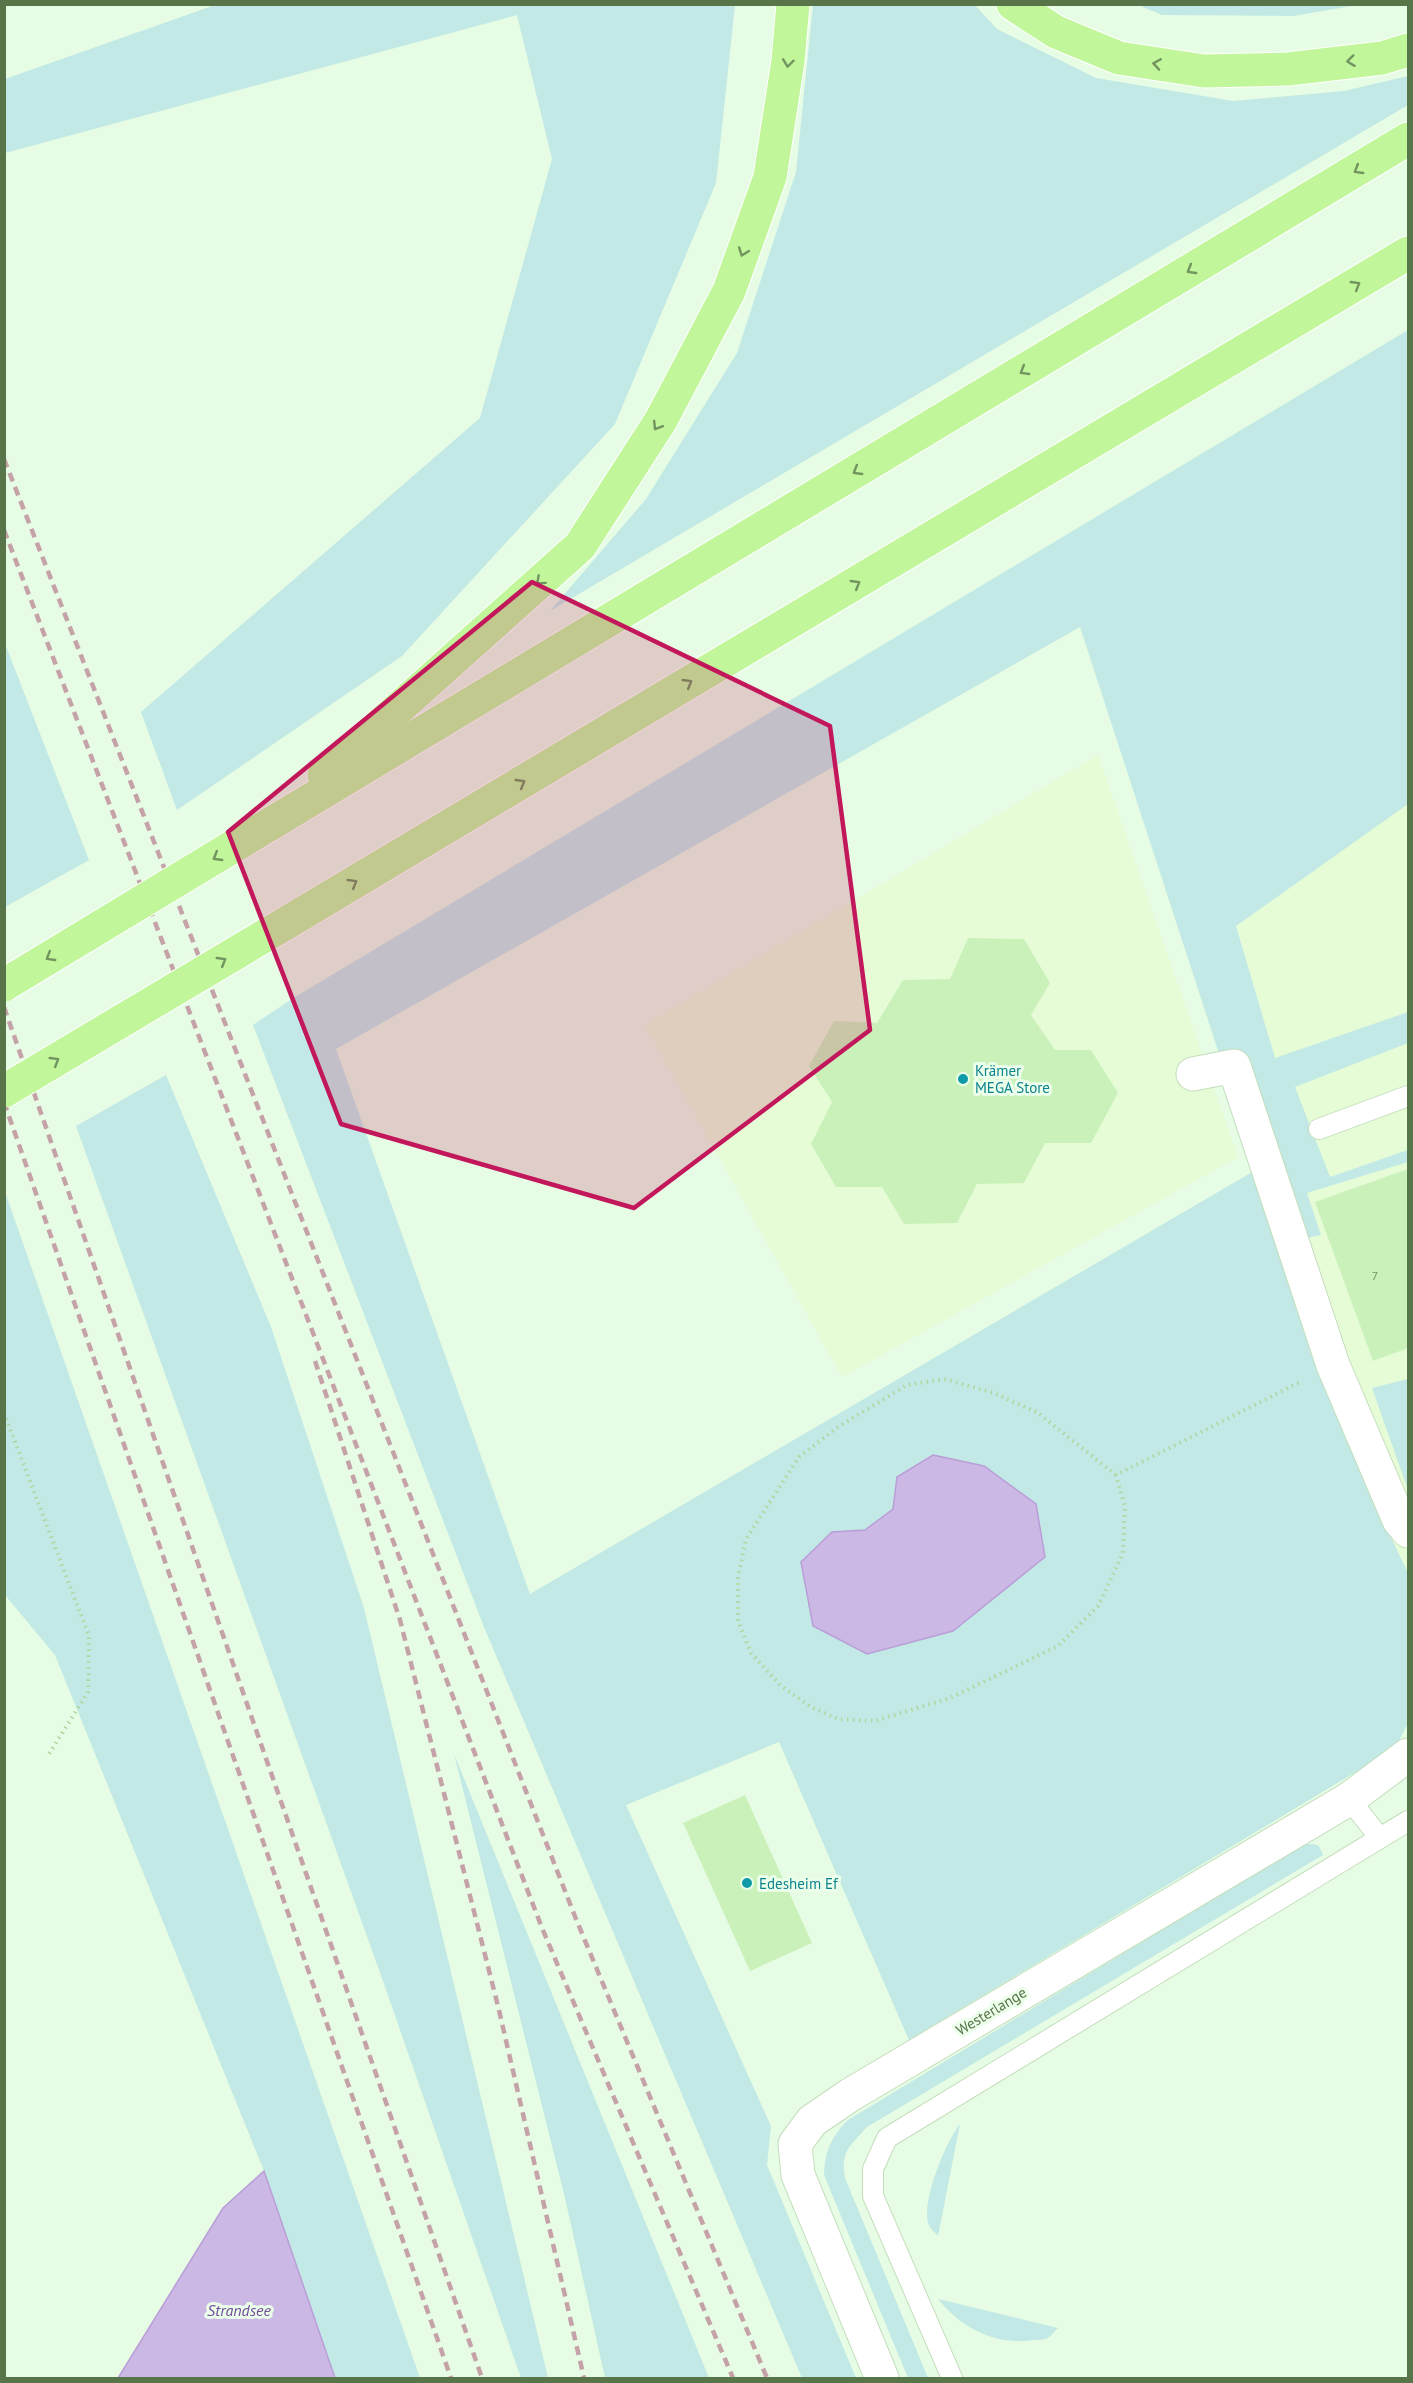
<svg xmlns="http://www.w3.org/2000/svg" width="1413" height="2383" font-family="'PT Sans',sans-serif">
  <style>
    .commercial { fill: #e6fcd7 }
    .green { fill: #c2e9e5; fill-rule: evenodd }
    .water { fill: #ccb8e5; stroke: #b99ed7; stroke-width: 1.5 }
    .building { fill: #cbf1bb }
    .lines { fill: none; stroke-linecap: round; stroke-linejoin: round }
    .lane-casing { stroke: #c4debc; stroke-width: 22 }
    .street-casing { stroke: #c4debc; stroke-width: 35 }
    .highway-casing { stroke: #fff; stroke-width: 35 }
    .path { stroke: #b0d69f; stroke-width: 4; stroke-dasharray: 1.5 4.5; stroke-linecap: butt }
    .lane { stroke: #fff; stroke-width: 20 }
    .street { stroke: #fff; stroke-width: 33 }
    .highway { stroke: #c2f69b; stroke-width: 33 }
    .rail { stroke: #c5a2a8; stroke-width: 4.5; stroke-dasharray: 9 6; stroke-linecap: butt }
    .highway-bridge-casing { stroke: #fff; stroke-width: 35; stroke-linecap: butt }
    .highway-bridge { stroke: #c2f69b; stroke-width: 33 }
    .oneway { stroke: #72945e }
    .marked { fill: #c2185b; fill-opacity: 0.2; stroke: #c2185b; stroke-width: 4.5; stroke-linejoin: round }
    .culture-dot { fill: #0f9aa8; stroke: #ebffea; stroke-width: 2 }
    .labels { text-anchor: middle; dominant-baseline: central; stroke-width: 6; stroke-linejoin: round; paint-order: stroke }
    .number-label { font-size: 12px; fill: #759366 }
    .culture-label { font-size: 15px; fill: #0d838f; stroke: #ebffea; text-anchor: start }
    .street-label { font-size: 15px; fill: #587449; stroke: #ebffea }
    .water-label { font-size: 16px; font-style: italic; fill: #724c9c; stroke: #ebffea }
  </style>
  <rect width="100%" height="100%" fill="#e6fce4"/>
  <g class="commercial">
    <polygon points="1098,755 1238,1157 842,1377 645,1025"/>
    <polygon points="1408,804 1408,1573 1378,1510 1278,1244 1321,1235 1306,1193 1275,1058 1236,926"/>
  </g>
  <g class="green">
    <polygon points="218,4 735,5 716,183 615,424 402,656 177,810 141,712 480,418 552,159 517,15 5,153 5,79"/>
    <polygon points="813,5 975,5 997,29 1096,78 1233,101 1344,91 1408,76 1408,105 550,611 646,499 737,353 796,172"/>
    <polygon points="1138,5 1358,5 1293,16 1162,15"/>
    <path d="M1408,330V804L1236,926L1275,1058L1408,1012V1043L1295,1087L1330,1177L1408,1150V1162L1307,1193L1321,1235L1279,1244L1378,1510L1408,1573V1723L1397,1745L1364,1767L909,2040L779,1742L626,1805L771,2126L767,2165L856,2378H802L484,1627L253,1025L295,997ZM1080,627L1224,1069L1254,1171L530,1594L336,1049ZM897,1477L953,1631L832,1532L865,1530L893,1509Z"/>
    <polygon points="4,641 89,860 5,907 4,907"/>
    <polygon points="166,1075 271,1327 364,1608 548,2378 521,2378 383,1981 76,1126"/>
    <polygon points="4,1189 420,2378 335,2378 264,2171 55,1655 5,1595"/>
    <polygon points="1408,1379 1408,1490 1372,1388"/>
    <polygon points="454,1754 709,2378 605,2378 565,2198"/>
    <path d="M1304,1844H1314L1319,1846L1323,1855L867,2127C850,2146 840,2152 845,2178L928,2378H908L824,2175C825,2151 831,2137 848,2120Z"/>
    <path d="M960,2124L938,2236C936,2233 930,2229 929,2225C920,2203 946,2142 960,2124Z"/>
    <path d="M938,2299L1058,2328C1055,2331 1051,2336 1048,2338C1044,2340 1038,2340 1034,2340C996,2346 961,2328 938,2299Z"/>
  </g>
  <g class="water">
    <polygon points="933,1455 984,1466 1036,1504 1045,1557 953,1631 867,1654 813,1626 801,1562 832,1532 865,1530 893,1509 897,1477"/>
    <polygon points="264,2171 335,2378 118,2378 223,2208"/>
  </g>
  <g class="building">
    <polygon points="968,938 1024,939 1050,983 1031,1015 1055,1050 1091,1050 1118,1093 1091,1143 1045,1143 1024,1183 977,1184 957,1223 904,1224 882,1187 836,1187 811,1144 832,1102 809,1066 834,1021 877,1023 903,980 950,979"/>
    <polygon points="1408,1169 1408,1348 1373,1361 1315,1202"/>
    <polygon points="745,1795 812,1943 750,1971 683,1823"/>
  </g>
  <g class="lines">
    <defs>
      <g id="lane">
        <polyline points="1319,1129 1408,1096"/>
        <polyline points="1349,1799 1380,1838"/>
        <polyline points="952,2378 873,2196 873,2169 887,2138 1408,1821"/>
      </g>
      <g id="street">
        <polyline points="1193,1074 1234,1066 1333,1365 1399,1520 1408,1531"/>
        <polyline points="882,2378 798,2175 795,2144 812,2121 850,2095 1349,1799 1408,1755"/>
      </g>
      <g id="highway">
        <polyline points="1013,4 1056,32 1119,58 1204,71 1288,69 1382,58 1408,50"/>
        <polyline points="324,775 580,546 661,420 729,291 770,177 788,61 793,4"/>
        <polyline points="267,826 1408,139"/>
        <polyline points="303,913 1408,253"/>
      </g>
    </defs>
    <use href="#lane" class="lane-casing"/>
    <use href="#street" class="street-casing"/>
    <use href="#highway" class="highway-casing"/>
    <g class="path">
      <polyline points="4,1413 89,1636 88,1692 49,1754"/>
      <polyline points="1116,1475 1038,1413 994,1393 944,1379 907,1385 838,1427 799,1457 746,1539 738,1577 738,1621 751,1653 780,1685 811,1707 838,1719 875,1721 950,1698 1058,1646 1098,1606 1123,1553 1125,1507 1116,1475 1302,1381"/>
    </g>
    <use href="#lane" class="lane"/>
    <use href="#street" class="street"/>
    <use href="#highway" class="highway"/>
    <g class="rail">
      <polyline points="4,459 576,1919 767,2378"/>
      <polyline points="4,530 542,1928 733,2378"/>
      <polyline points="4,1007 482,2378"/>
      <polyline points="4,1102 451,2378"/>
      <polyline points="315,1361 400,1620 498,2006 584,2378"/>
    </g>
    <defs>
      <g id="highway-bridge">
        <polyline points="4,985 267,826"/>
        <polyline points="4,1091 303,913"/>
      </g>
    </defs>
    <use href="#highway-bridge" class="highway-bridge-casing"/>
    <use href="#highway-bridge" class="highway-bridge"/>
  </g>
  <defs><path id="oneway-chevron" d="M-2-3.5L2.5 0L-2 3.5" fill="none" stroke-width="1.6" stroke-linecap="round" stroke-linejoin="round" transform="scale(1.5)"/></defs>
  <g class="oneway">
    <use href="#oneway-chevron" transform="translate(1351 61) rotate(173)"/>
    <use href="#oneway-chevron" transform="translate(788 63) rotate(97)"/>
    <use href="#oneway-chevron" transform="translate(1157 64) rotate(-171)"/>
    <use href="#oneway-chevron" transform="translate(1358 170) rotate(149)"/>
    <use href="#oneway-chevron" transform="translate(743 252) rotate(110)"/>
    <use href="#oneway-chevron" transform="translate(1191 270) rotate(149)"/>
    <use href="#oneway-chevron" transform="translate(1356 285) rotate(-31)"/>
    <use href="#oneway-chevron" transform="translate(1024 371) rotate(149)"/>
    <use href="#oneway-chevron" transform="translate(657 426) rotate(122)"/>
    <use href="#oneway-chevron" transform="translate(857 471) rotate(149)"/>
    <use href="#oneway-chevron" transform="translate(540 581) rotate(138)"/>
    <use href="#oneway-chevron" transform="translate(856 584) rotate(-31)"/>
    <use href="#oneway-chevron" transform="translate(688 683) rotate(-31)"/>
    <use href="#oneway-chevron" transform="translate(521 783) rotate(-31)"/>
    <use href="#oneway-chevron" transform="translate(217 857) rotate(149)"/>
    <use href="#oneway-chevron" transform="translate(353 883) rotate(-31)"/>
    <use href="#oneway-chevron" transform="translate(50 957) rotate(149)"/>
    <use href="#oneway-chevron" transform="translate(222 961) rotate(-31)"/>
    <use href="#oneway-chevron" transform="translate(55 1061) rotate(-31)"/>
  </g>
  <path class="marked" d="M532,582L830,726L870,1030L634,1208L341,1124L228,832Z"/>
  <g class="culture-dot">
    <circle cx="963" cy="1079" r="6"/>
    <circle cx="747" cy="1883" r="6"/>
  </g>
  <g class="labels">
    <g class="number-label">
      <text x="1375" y="1275">7</text>
    </g>
    <g class="culture-label">
      <text x="975" y="1070">Krämer<tspan x="975" dy="17">MEGA Store</tspan></text>
      <text x="759" y="1883">Edesheim Ef</text>
    </g>
    <g class="street-label">
      <text transform="translate(991 2011) rotate(-31)">Westerlange</text>
    </g>
    <g class="water-label">
      <text x="239" y="2310">Strandsee</text>
    </g>
  </g>
  <rect width="1413" height="2383" fill="none" stroke="#587449" stroke-width="12"/>
</svg>
